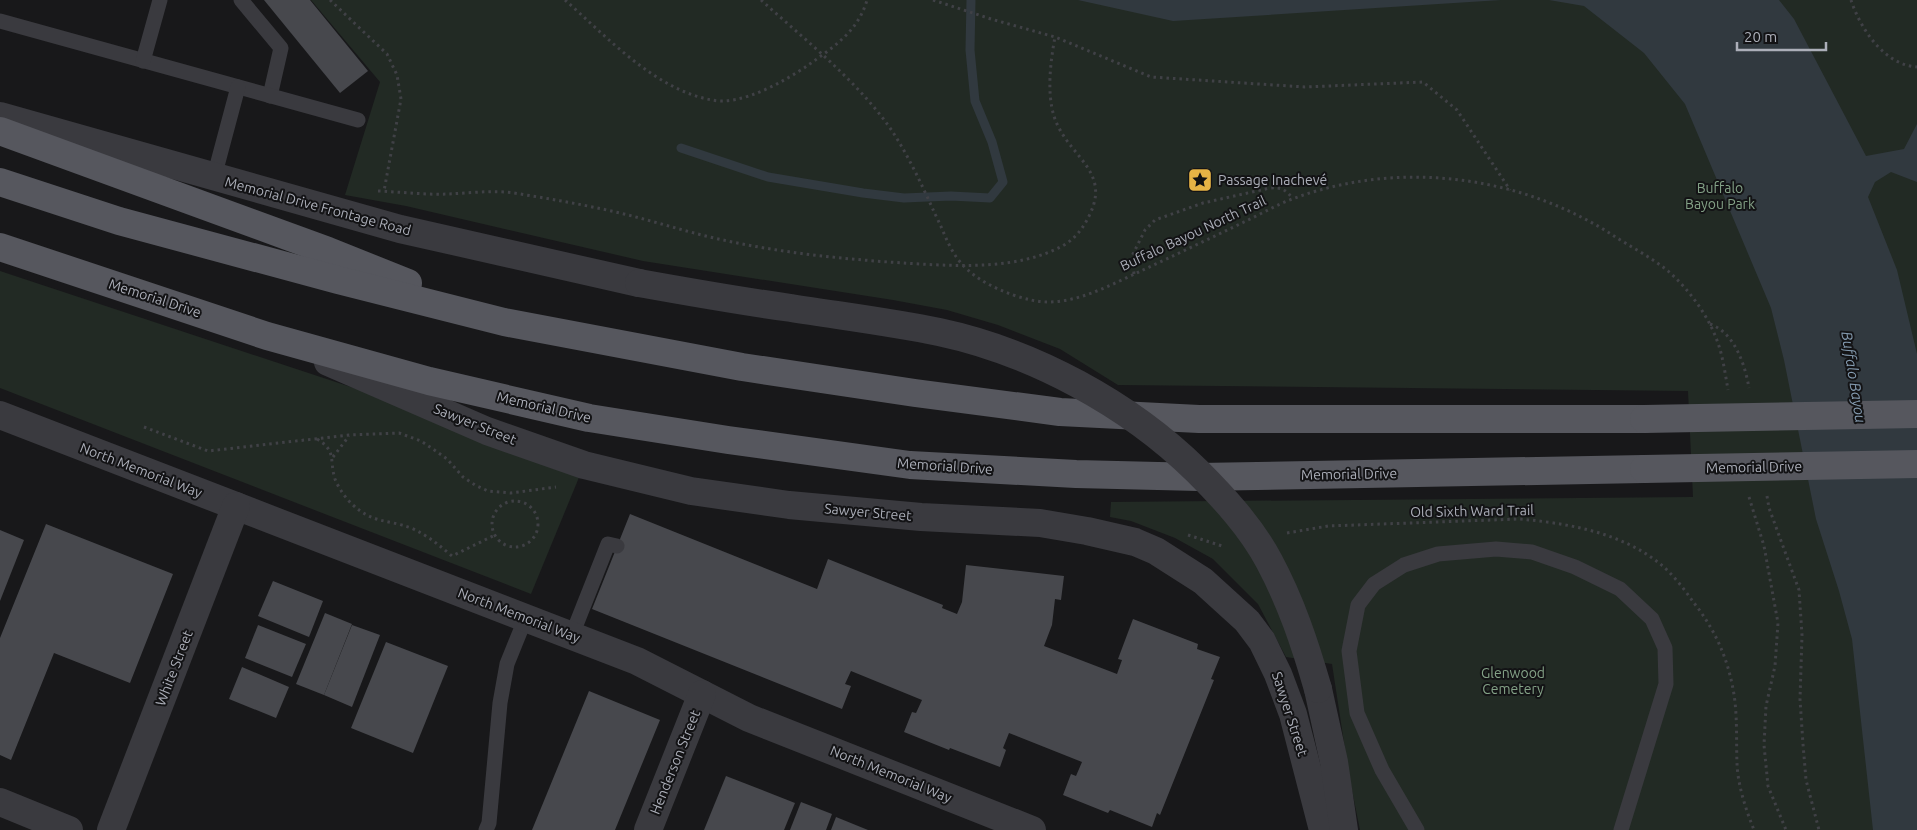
<svg xmlns="http://www.w3.org/2000/svg" width="1917" height="830" font-family="Ubuntu,sans-serif">
  <style>
    .green { fill: #222a24 }
    .water { fill: #31393f }
    .lines { fill: none; stroke-linecap: round; stroke-linejoin: round }
    .stream { stroke: #31393f; stroke-width: 9 }
    .building { fill: #47484d }
    .path { stroke: #404146; stroke-width: 3; stroke-dasharray: 2.5 4; stroke-linecap: butt }
    .service { stroke: #3a3a3f; stroke-width: 15 }
    .minor { stroke: #3a3a3f; stroke-width: 28 }
    .tertiary { stroke: #3a3a3f; stroke-width: 28 }
    .primary { stroke: #56575e; stroke-width: 28 }
    .tertiary-bridge { stroke: #3a3a3f; stroke-width: 28 }
    .primary-bridge { stroke: #56575e; stroke-width: 28 }
    .labels { text-anchor: middle; dominant-baseline: central; stroke-width: 4; stroke-linejoin: round; paint-order: stroke }
    .poi-label { font-size: 14px; fill: #acafb9; stroke: #131315; text-anchor: start }
    .park-label { font-size: 14px; fill: #84a287; stroke: #131315 }
    .street-label { font-size: 14px; fill: #acafb9; stroke: #131315 }
    .water-label { font-size: 15px; font-style: italic; fill: #859cb1; stroke: #131315 }
  </style>
  <rect width="100%" height="100%" fill="#18181a"/>
  <g class="green">
    <polygon points="311,0 1917,0 1917,830 1360,830 1349,775 1332,664 1286,657 1258,604 1213,559 1175,538 1131,521 1110,517 1111,502 1693,497 1688,391 1118,385 1060,349 998,325 947,310 893,300 643,261 406,206 345,195 380,82"/>
    <polygon points="0,271 375,395 580,475 531,594 0,388"/>
  </g>
  <g class="water">
    <polygon points="1078,0 1501,0 1173,21"/>
    <polygon points="1549,0 1779,0 1794,19 1866,156 1904,149 1917,124 1917,182 1891,172 1875,182 1868,197 1897,270 1917,354 1917,830 1873,830 1852,639 1839,591 1816,519 1784,360 1771,308 1685,104 1644,53 1584,6"/>
  </g>
  <g class="lines">
    <polyline class="stream" points="681,148 768,177 863,193 904,198 951,196 990,198 1003,182 992,142 975,101 970,50 971,0"/>
  </g>
  <g class="building">
    <polygon points="264,0 310,0 368,71 340,93"/>
    <polygon points="630,514 817,589 828,559 943,605 942,608 957,614 962,602 966,565 1064,576 1061,600 1055,599 1052,625 1044,646 1117,674 1122,660 1118,659 1133,619 1198,644 1197,649 1220,657 1211,679 1214,680 1160,815 1157,813 1152,827 1110,810 1108,813 1063,795 1071,774 1076,776 1082,762 1009,733 1003,748 1006,750 1000,767 950,748 949,750 904,732 912,712 916,713 922,700 851,671 845,684 851,686 842,709 592,609"/>
    <polygon points="46,524 173,574 130,683 54,653 11,760 0,755 0,638"/>
    <polygon points="0,530 24,540 0,601"/>
    <polygon points="273,581 323,601 309,637 258,616"/>
    <polygon points="325,613 352,624 324,695 296,684"/>
    <polygon points="258,625 306,644 292,677 245,658"/>
    <polygon points="352,625 380,635 352,707 324,695"/>
    <polygon points="386,642 448,666 413,753 351,728"/>
    <polygon points="242,667 289,687 276,718 229,699"/>
    <polygon points="589,691 660,720 615,830 532,830"/>
    <polygon points="726,776 795,803 784,830 704,830"/>
    <polygon points="801,802 832,814 826,830 790,830"/>
    <polygon points="836,817 868,830 831,830"/>
  </g>
  <g class="lines">
    <g class="path">
      <polyline points="330,0 387,54 397,75 401,99 384,191"/>
      <path d="M565,0C606,36 655,90 712,100C741,106 783,82 807,66C832,48 858,32 867,0"/>
      <path d="M761,0C803,38 850,75 885,121C904,146 922,185 935,214C944,231 948,248 961,263C977,282 1008,295 1031,300C1069,309 1110,285 1143,270C1177,254 1211,238 1244,222C1261,214 1278,204 1295,198C1399,160 1518,175 1611,234C1629,246 1651,257 1668,271C1692,292 1713,322 1721,353C1724,365 1726,378 1728,390"/>
      <polyline points="933,0 991,19 1055,37 1151,77 1305,87 1423,82 1457,110 1510,190"/>
      <path d="M1851,0C1860,28 1884,65 1917,67"/>
      <path d="M378,191C402,192 425,195 448,194C469,193 493,190 514,193C551,199 587,205 624,214C657,222 690,233 723,240C782,253 843,259 903,263C954,266 1018,271 1064,245C1076,238 1084,227 1090,214C1109,174 1075,159 1059,128C1045,103 1050,64 1055,37"/>
      <path d="M1134,274L1132,256L1145,230L1155,220L1203,203L1270,188C1282,187 1286,190 1293,199"/>
      <path d="M1710,324C1735,333 1745,365 1749,388"/>
      <polyline points="144,427 208,451 349,435 399,433 421,441 433,449 447,459 463,477 475,485 488,491 511,493 556,487"/>
      <path d="M317,439C337,451 329,460 335,479C338,487 346,499 352,504C373,524 387,519 411,528C427,535 439,545 452,556L495,535"/>
      <polyline points="333,457 349,436"/>
      <polyline points="1767,496 1769,508 1799,590 1802,635 1800,699 1803,744 1806,780 1819,830"/>
      <polyline points="1749,497 1764,546 1778,623 1775,666 1766,706 1764,745 1768,786 1786,830"/>
      <circle cx="515" cy="524" r="23"/>
      <path d="M1287,533L1328,526L1519,519C1566,523 1620,532 1659,563C1672,573 1684,589 1694,603C1713,627 1726,654 1732,684C1738,710 1736,738 1737,764C1738,786 1746,810 1754,830"/>
      <polyline points="1188,535 1225,547"/>
    </g>
    <g class="service">
      <polyline points="241,0 281,48 270,96"/>
      <polyline points="0,21 358,120"/>
      <polyline points="143,61 160,0"/>
      <polyline points="214,177 238,87"/>
      <polyline points="572,635 608,544 617,546"/>
      <polyline points="486,830 489,823 500,703 507,664 526,617"/>
      <polyline points="1417,830 1382,770 1357,713 1349,651 1358,605 1374,584 1404,565 1438,554 1496,549 1532,552 1575,567 1620,589 1652,619 1665,648 1666,684 1621,830"/>
    </g>
    <g class="minor">
      <polyline points="0,415 637,661 749,718 1032,830"/>
      <polyline points="0,802 69,830"/>
      <polyline points="111,830 236,506"/>
      <polyline points="648,830 702,694"/>
    </g>
    <g class="tertiary">
      <polyline points="0,116 400,229 639,283"/>
      <polyline points="328,362 487,431 584,465 691,491 789,505 921,517 1040,523 1087,531 1135,542 1156,551 1203,581 1247,621 1262,641 1278,674 1293,714 1323,830"/>
      <polyline points="1318,689 1334,762 1344,830"/>
    </g>
    <g class="primary">
      <polyline points="0,131 328,251 408,283"/>
      <polyline points="0,182 119,221 338,280 504,322 742,367 915,393 1060,412 1199,419 1644,419"/>
      <polyline points="0,247 267,336 429,381 589,418 728,440 910,465 1076,474 1199,477 1644,469"/>
    </g>
    <path class="tertiary-bridge" d="M639,283C689,292 740,301 791,308C841,316 890,322 939,332C1033,352 1129,404 1197,471C1223,497 1251,527 1269,561C1291,602 1305,644 1318,689"/>
    <g class="primary-bridge">
      <polyline points="1644,419 1917,414"/>
      <polyline points="1644,469 1917,464"/>
    </g>
  </g>
  <defs>
    <symbol id="sight-square" viewBox="-11 -11 22 22"><rect x="-9" y="-9" width="18" height="18" rx="4" fill="#e6b345" stroke="#131315"/><path d="M0-6L1.8-2.2L6-1.7L2.9 1.2L3.7 5.4L0 3.3L-3.7 5.4L-2.9 1.2L-6-1.7L-1.8-2.2Z" fill="#111"/></symbol>
  </defs>
  <g fill-rule="evenodd">
    <use href="#sight-square" x="1186" y="166" width="28" height="28"/>
  </g>
  <g class="labels">
    <g class="poi-label">
      <text x="1218" y="180">Passage Inachevé</text>
    </g>
    <g class="park-label">
      <text x="1720" y="188">Buffalo<tspan x="1720" dy="16">Bayou Park</tspan></text>
      <text x="1513" y="673">Glenwood<tspan x="1513" dy="16">Cemetery</tspan></text>
    </g>
    <g class="street-label">
      <text transform="translate(318 206) rotate(15)">Memorial Drive Frontage Road</text>
      <text transform="translate(1193 233) rotate(-25)">Buffalo Bayou North Trail</text>
      <text transform="translate(155 298) rotate(18)">Memorial Drive</text>
      <text transform="translate(544 407) rotate(13)">Memorial Drive</text>
      <text transform="translate(475 424) rotate(22)">Sawyer Street</text>
      <text transform="translate(945 466) rotate(4)">Memorial Drive</text>
      <text transform="translate(1754 467) rotate(-1)">Memorial Drive</text>
      <text transform="translate(141 470) rotate(21)">North Memorial Way</text>
      <text transform="translate(1349 474) rotate(-1)">Memorial Drive</text>
      <text transform="translate(1472 511) rotate(-1)">Old Sixth Ward Trail</text>
      <text transform="translate(868 512) rotate(5)">Sawyer Street</text>
      <text transform="translate(519 615) rotate(21)">North Memorial Way</text>
      <text transform="translate(174 668) rotate(-69)">White Street</text>
      <text transform="translate(1290 714) rotate(72)">Sawyer Street</text>
      <text transform="translate(675 762) rotate(-68)">Henderson Street</text>
      <text transform="translate(891 774) rotate(22)">North Memorial Way</text>
    </g>
    <g class="water-label">
      <text transform="translate(1854 377) rotate(81)">Buffalo Bayou</text>
    </g>
  </g>
  <path d="M1737 42v8h89v-8" fill="none" stroke="#acafb9" stroke-width="2.5"/>
  <text x="1744" y="42" font-size="15" fill="#acafb9" stroke="#131315" stroke-width="4" paint-order="stroke">20 m</text>
</svg>
